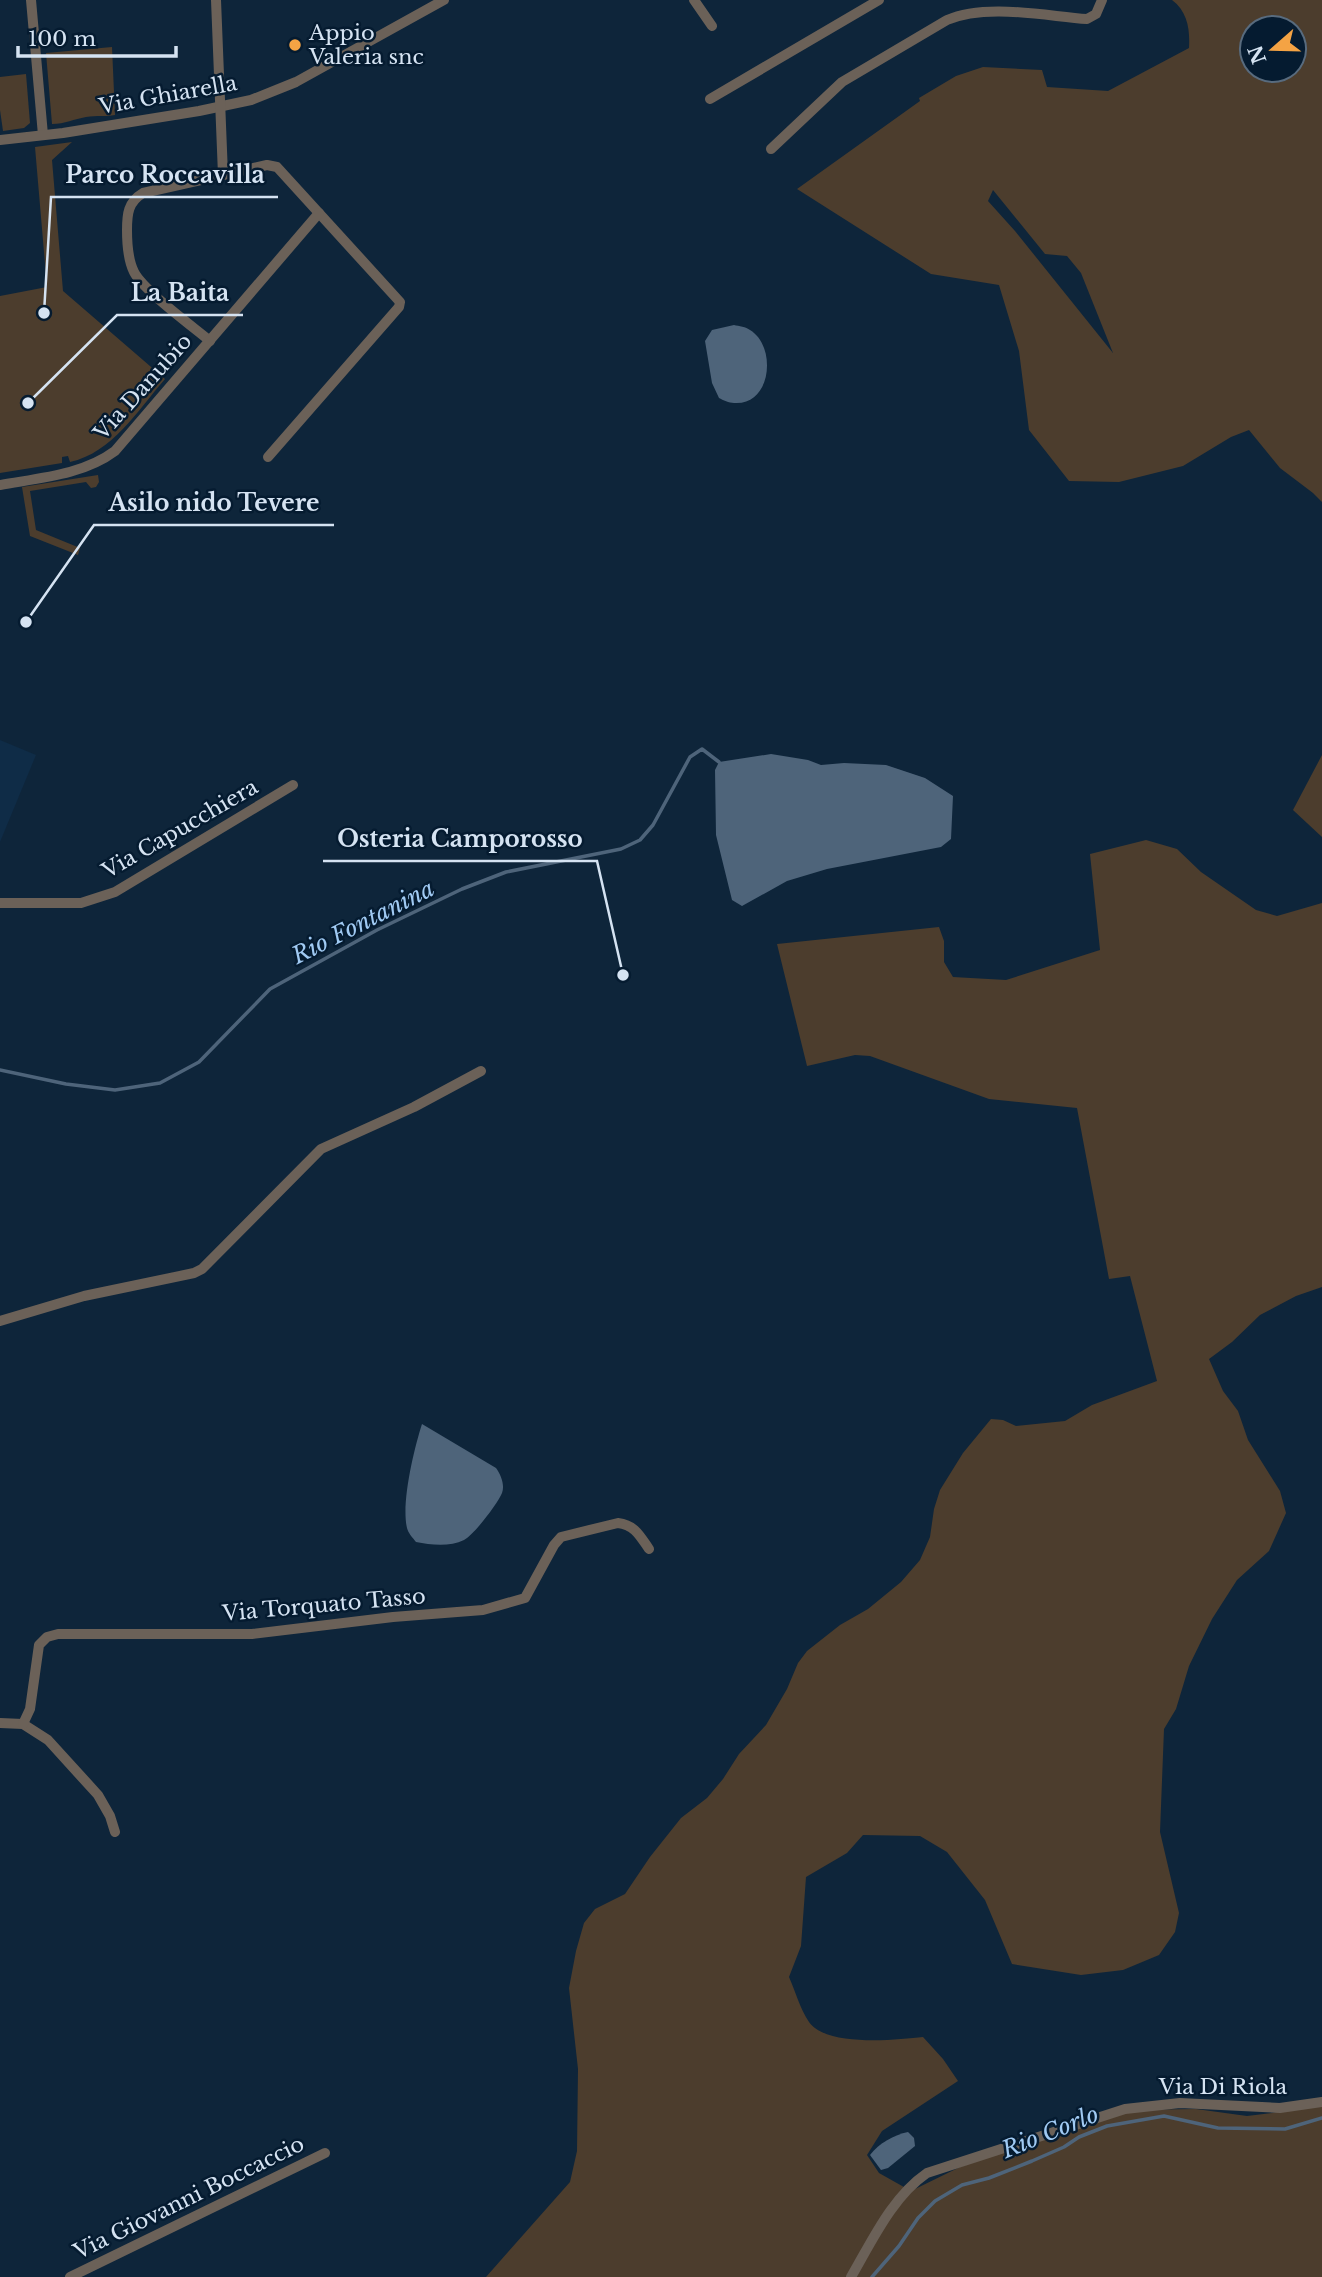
<svg xmlns="http://www.w3.org/2000/svg" width="1322" height="2277" font-family="'Libre Baskerville',serif">
  <style>
    .built { fill: #0f2c47 }
    .green { fill: #4c3d2d; fill-rule: evenodd }
    .water { fill: #4e647a }
    .lines { fill: none; stroke-linecap: round; stroke-linejoin: round }
    .stream { stroke: #4e647a; stroke-width: 3.5 }
    .minor { stroke: #6b6158; stroke-width: 10 }
    .poi-dot { fill: #f4a344; stroke: #051b30; stroke-width: 2.5 }
    .labels { text-anchor: middle; dominant-baseline: central; stroke-width: 5; stroke-linejoin: round; paint-order: stroke }
    .poi-label { font-size: 21px; fill: #d5e3f2; stroke: #051b30; text-anchor: start }
    .street-label { font-size: 21px; fill: #d5e3f2; stroke: #051b30 }
    .water-label { font-size: 23px; font-style: italic; fill: #a0caf3; stroke: #051b30 }
    .leader { fill: none; stroke: #d5e3f2; stroke-width: 2.5 }
    .callout-dot { fill: #d5e3f2; stroke: #051b30; stroke-width: 2.5 }
    .callout-label { font-size: 23px; text-anchor: middle; font-weight: bold; fill: #d5e3f2; stroke: #051b30; stroke-width: 5; stroke-linejoin: round; paint-order: stroke }
  </style>
  <rect width="100%" height="100%" fill="#0e253a"/>
  <polygon class="built" points="0,740 36,755 0,842"/>
  <g class="green">
    <path d="M1172,0H1322V502L1313,493L1280,468L1249,430L1231,437L1183,466L1119,482L1069,481L1029,430L1019,351L999,285L931,274L797,189L920,101L919,98L956,76L983,67L1042,70L1047,87L1108,91L1189,48C1190,30 1188,12 1172,0ZM1252,28H1294V70H1252ZM993,190L1045,254L1067,256L1081,273L1113,353L1015,231L988,201Z"/>
    <path d="M112,47L115,115C105,117 97,115 86,117C74,119 65,124 52,124L46,53Z"/>
    <polygon points="26,74 30,123 24,128 3,131 0,110 0,77"/>
    <path d="M72,142L52,160L63,291L165,379C138,410 112,453 70,462L68,456L62,457V463L0,473V296L47,287L35,147Z"/>
    <polygon points="98,475 99,482 96,487 91,488 86,482 30,491 36,530 80,548 78,555 30,536 22,487"/>
    <polygon points="1322,755 1322,837 1293,810"/>
    <path d="M1146,840L1177,849L1201,872L1256,910L1277,916L1322,903V1287L1296,1296L1260,1315L1232,1342L1209,1359L1223,1391L1238,1411L1248,1440L1280,1491L1286,1513L1269,1551L1237,1580L1212,1619L1189,1666L1176,1709L1164,1729L1160,1832L1179,1913L1175,1932L1159,1955L1123,1970L1081,1975L1012,1964L985,1900L947,1852L920,1836L863,1835L847,1853L806,1877L801,1946L789,1977C795,1990 800,2009 809,2022C827,2047 895,2040 923,2037L943,2059L958,2081L882,2131L867,2155L879,2173L911,2191L960,2167L1126,2110L1196,2109L1247,2116L1273,2113L1322,2099V2277H486L570,2182L577,2151L578,2069L569,1988L576,1951L584,1923L595,1909L625,1894L650,1857L681,1818L707,1798L723,1779L739,1754L766,1725L787,1689L798,1663L807,1651L840,1625L868,1609L901,1582L920,1560L930,1537L934,1509L940,1490L963,1453L991,1419L1003,1420L1016,1426L1065,1421L1092,1405L1157,1381L1130,1276L1109,1279L1077,1108L989,1099L870,1056L855,1055L807,1066L777,944L939,927L944,941V962L953,977L1006,980L1100,950L1090,854Z"/>
  </g>
  <g class="water">
    <path d="M734,325C739,326 746,327 750,330C777,346 772,406 734,403C729,403 723,400 719,398L712,383L705,341L712,330Z"/>
    <polygon points="771,754 808,760 821,765 844,763 886,765 925,778 953,796 951,839 941,847 827,869 787,881 742,906 732,900 716,835 715,770 719,762"/>
    <path d="M422,1424L496,1468C501,1475 505,1485 502,1493C498,1503 474,1535 464,1540C450,1547 431,1545 416,1542C413,1538 408,1533 407,1528C401,1503 414,1449 422,1424Z"/>
    <path d="M908,2132L914,2138L915,2146L888,2168L881,2170L870,2155C879,2143 894,2135 908,2132Z"/>
  </g>
  <g class="lines">
    <g class="stream">
      <polyline points="0,1070 66,1084 115,1090 160,1083 199,1062 270,989 377,930 462,889 506,872 621,849 640,840 653,825 690,757 702,749 719,762"/>
      <polyline points="872,2277 899,2246 918,2218 935,2201 962,2185 989,2178 1032,2161 1064,2147 1079,2137 1107,2126 1164,2116 1218,2128 1285,2129 1322,2118"/>
    </g>
    <g class="minor">
      <polyline points="31,0 43,135"/>
      <polyline points="694,0 712,26"/>
      <polyline points="710,99 879,0"/>
      <polyline points="0,140 63,133 199,111 251,100 296,82 444,0"/>
      <path d="M771,149L842,82L947,20C986,3 1045,16 1087,19L1096,14L1102,0"/>
      <polyline points="223,175 267,165 277,167 400,302 399,307 268,457"/>
      <path d="M210,341C192,326 143,290 134,272C128,260 127,244 127,230C127,214 128,202 143,193L223,175L216,0"/>
      <path d="M0,485C39,478 83,475 115,451L319,213"/>
      <polyline points="0,903 81,903 115,892 293,785"/>
      <polyline points="0,1321 84,1296 194,1273 202,1269 321,1149 414,1107 481,1071"/>
      <polyline points="0,1723 23,1724 48,1740 98,1795 110,1816 115,1832"/>
      <path d="M23,1724L30,1709L39,1645L47,1637L58,1634H252L393,1617L483,1610L525,1598L554,1545L561,1537L618,1523C635,1525 640,1536 649,1549"/>
      <polyline points="70,2277 325,2153"/>
      <path d="M851,2277C872,2241 892,2197 927,2173L1125,2109L1180,2103L1280,2108L1322,2102"/>
    </g>
  </g>
  <circle class="poi-dot" cx="295" cy="45" r="7"/>
  <g class="labels">
    <g class="poi-label">
      <text x="309" y="33">Appio<tspan x="309" dy="24">Valeria snc</tspan></text>
    </g>
    <g class="street-label">
      <text transform="translate(168 95) rotate(-10)">Via Ghiarella</text>
      <text transform="translate(143 387) rotate(-48)">Via Danubio</text>
      <text transform="translate(180 829) rotate(-30)">Via Capucchiera</text>
      <text transform="translate(324 1605) rotate(-5)">Via Torquato Tasso</text>
      <text x="1223" y="2087">Via Di Riola</text>
      <text transform="translate(189 2198) rotate(-26)">Via Giovanni Boccaccio</text>
    </g>
    <g class="water-label">
      <text transform="translate(363 922) rotate(-27)">Rio Fontanina</text>
      <text transform="translate(1050 2132) rotate(-22)">Rio Corlo</text>
    </g>
  </g>
  <path class="leader" d="M44 313L51 197H278M28 403L117 315H243M26 622L94 525H334M623 975L597 861H323"/>
  <g class="callout-dot">
    <circle cx="44" cy="313" r="7"/>
    <circle cx="28" cy="403" r="7"/>
    <circle cx="26" cy="622" r="7"/>
    <circle cx="623" cy="975" r="7"/>
  </g>
  <g class="callout-label">
    <text x="165" y="183">Parco Roccavilla</text>
    <text x="180" y="301">La Baita</text>
    <text x="214" y="511">Asilo nido Tevere</text>
    <text x="460" y="847">Osteria Camporosso</text>
  </g>
  <g transform="translate(1273 49) rotate(250)"><circle r="33" fill="#051b30" stroke="#586b7e" stroke-width="2"/>
  <path d="M0-5L12 26L0 18L-12 26Z" fill="#f4a344"/>
  <text y="-10" font-size="19" font-weight="bold" text-anchor="middle" fill="#d5e3f2">N</text>
  </g>
  <path d="M18 46v10h158v-10" fill="none" stroke="#d5e3f2" stroke-width="3.5"/>
  <text x="28" y="46" font-size="21" fill="#d5e3f2" stroke="#051b30" stroke-width="5" paint-order="stroke">100 m</text>
</svg>
